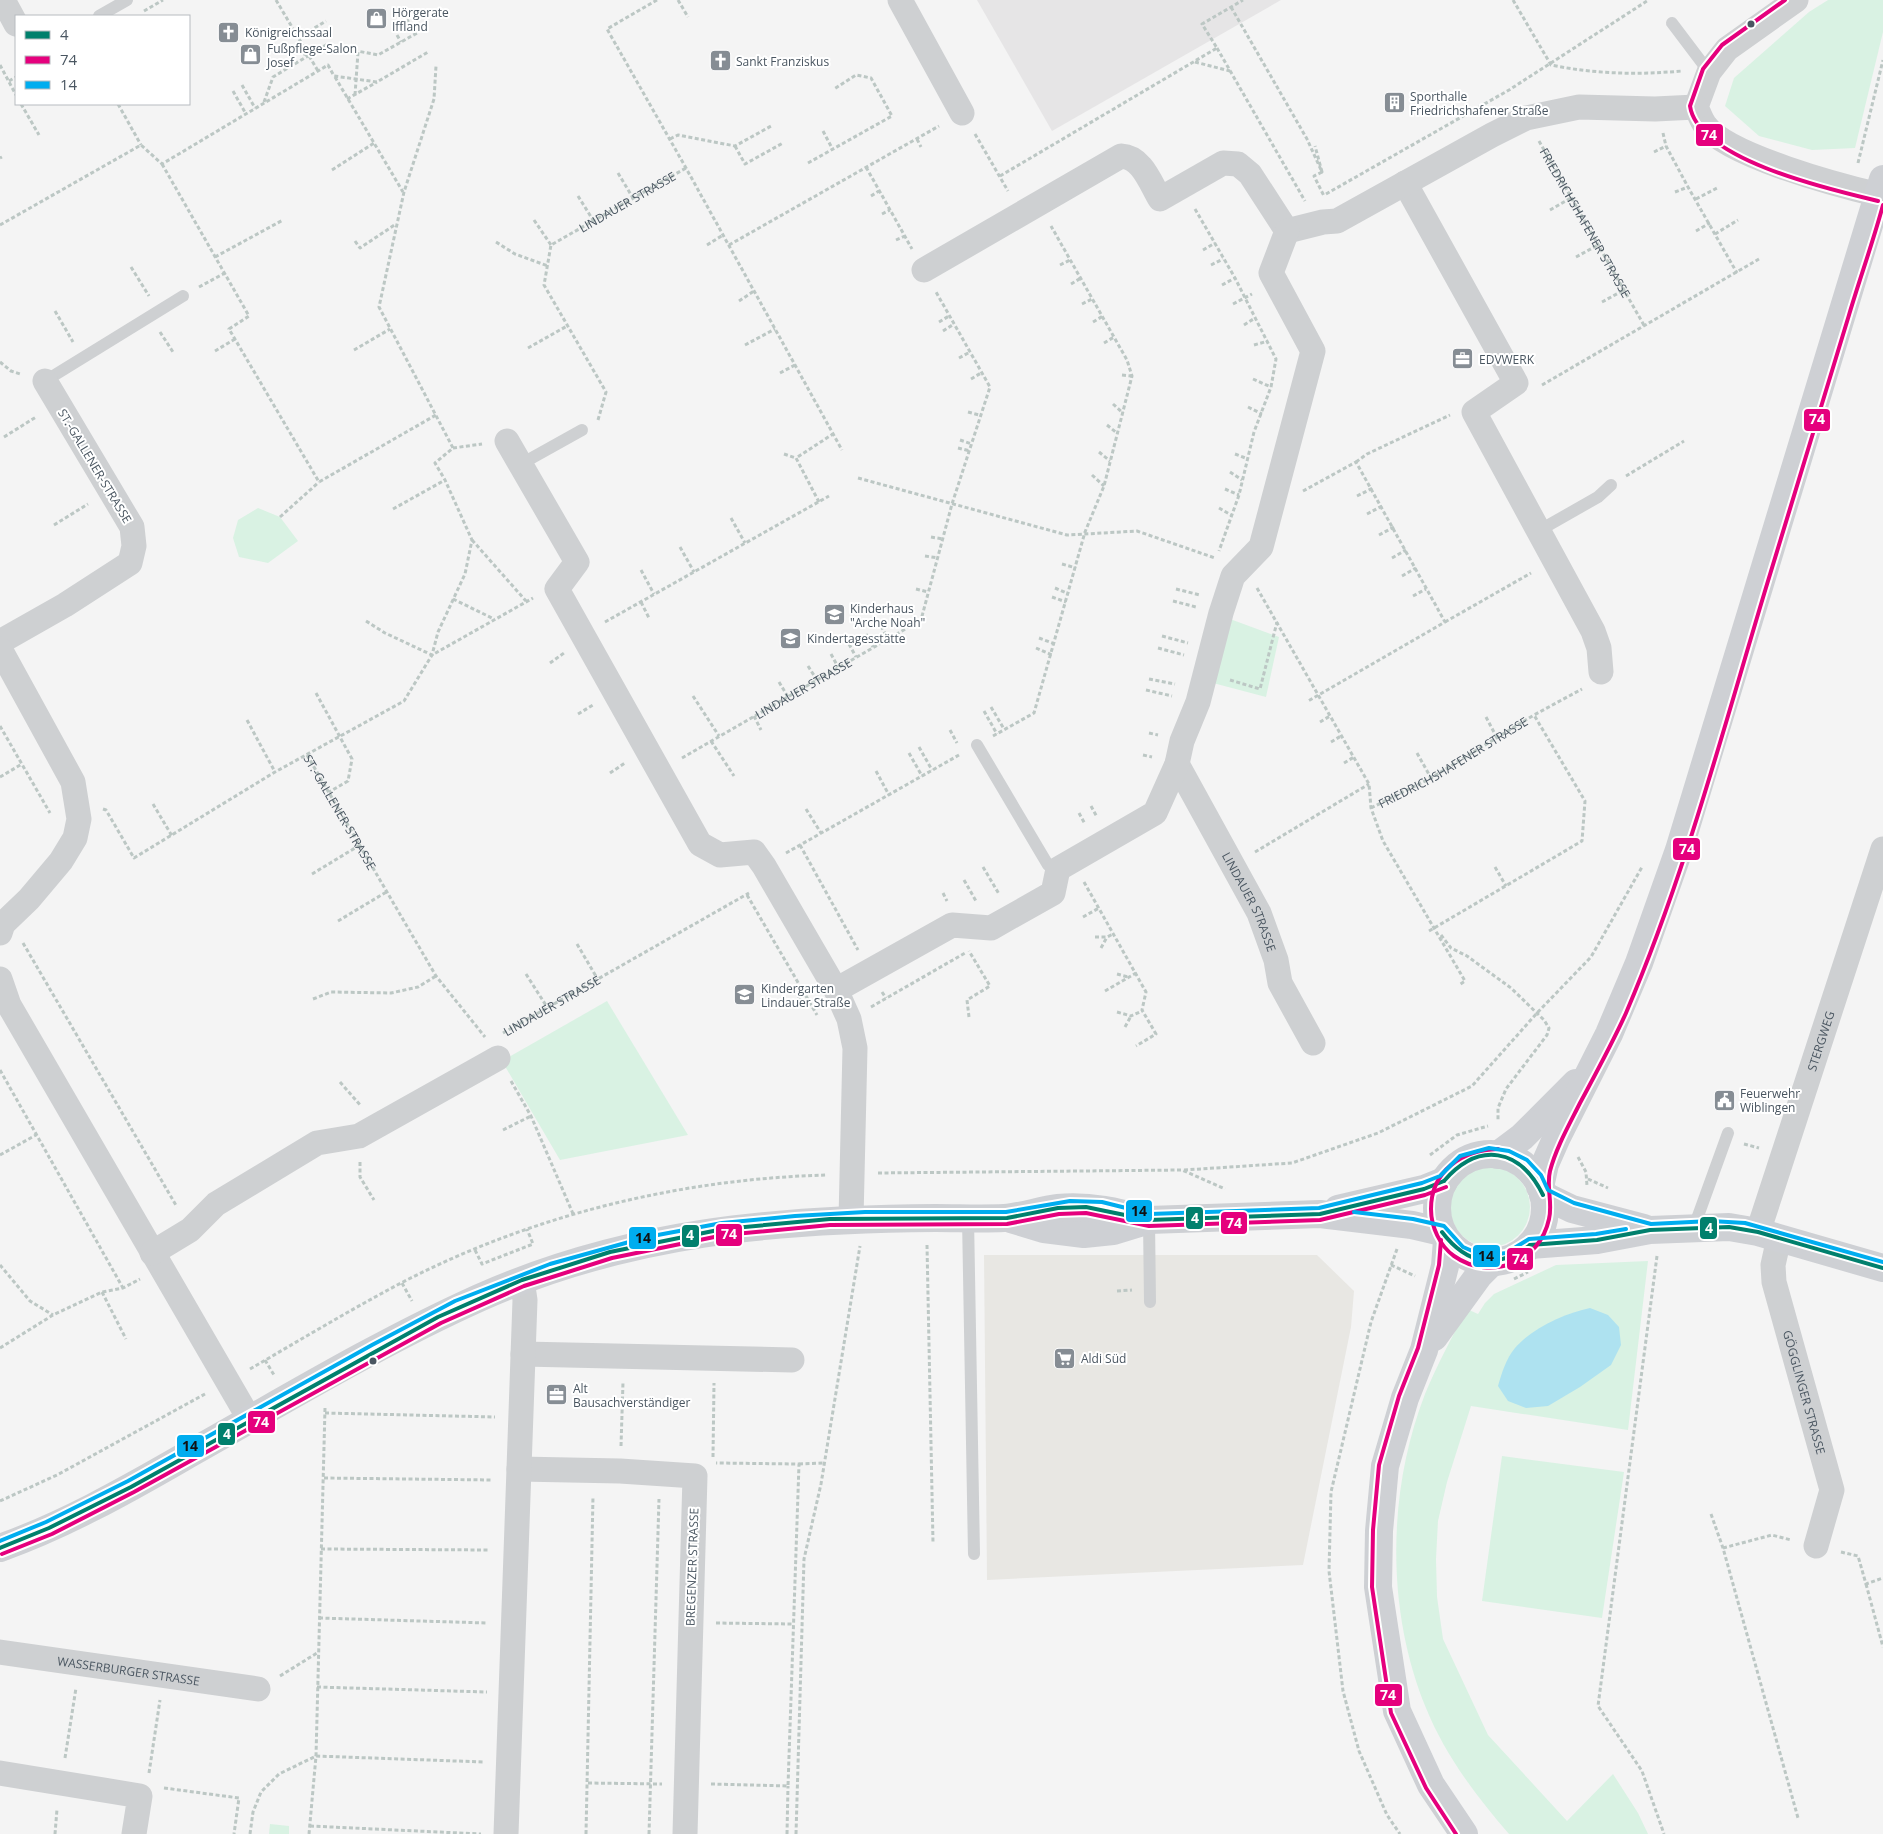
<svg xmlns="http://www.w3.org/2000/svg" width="1883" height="1834" font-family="'Open Sans',sans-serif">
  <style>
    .commercial { fill: #e8e7e3 }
    .education { fill: #e6e5e6 }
    .green { fill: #d9f2e3 }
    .water { fill: #aee2f0 }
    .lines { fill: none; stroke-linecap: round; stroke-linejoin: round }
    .path { stroke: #bcc7c4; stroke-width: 3; stroke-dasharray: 4 2.5; stroke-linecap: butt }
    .lane { stroke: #ced0d2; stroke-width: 12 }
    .street { stroke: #ced0d2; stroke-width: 25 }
    .secondary { stroke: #ced0d4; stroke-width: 28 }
    .bus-1-casing { stroke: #fff; stroke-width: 8 }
    .bus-2-casing { stroke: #fff; stroke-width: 8 }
    .bus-3-casing { stroke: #fff; stroke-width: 8 }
    .bus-1 { stroke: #01806d; stroke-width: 4 }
    .bus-2 { stroke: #e5007d; stroke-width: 4 }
    .bus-3 { stroke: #00adef; stroke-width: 4 }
    .bus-dot { fill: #4a5661; stroke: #fff; stroke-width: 2 }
    .labels { text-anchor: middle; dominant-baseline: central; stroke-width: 4; stroke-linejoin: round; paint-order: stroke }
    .poi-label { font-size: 12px; fill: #4a5661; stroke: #fff; text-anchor: start }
    .street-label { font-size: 12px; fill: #4a5661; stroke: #fff }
    .line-badge { stroke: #fff; stroke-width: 2 }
    .badge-label { font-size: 14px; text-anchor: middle; font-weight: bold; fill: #fff }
    .pale-badge-label { font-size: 14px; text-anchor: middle; font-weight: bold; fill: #111 }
  </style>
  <rect width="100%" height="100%" fill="#f4f4f4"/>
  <polygon class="commercial" points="984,1255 1317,1255 1354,1291 1351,1327 1303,1565 987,1580"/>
  <polygon class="education" points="977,0 1281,0 1052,131"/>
  <g class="green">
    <polygon points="1828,0 1883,0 1883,32 1855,148 1812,150 1759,136 1725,106 1734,78 1809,12"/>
    <polygon points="258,508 280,517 298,541 268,563 239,557 233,538 238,520"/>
    <polygon points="1230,619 1279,637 1266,697 1213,683"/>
    <polygon points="607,1001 688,1135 560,1160 502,1061"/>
    <circle cx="1490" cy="1207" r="40"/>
    <path d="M1648,1261L1628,1430L1471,1406L1447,1482L1438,1521L1436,1559L1437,1597L1443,1639L1488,1735L1567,1821L1613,1774L1638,1813L1648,1834H1509C1476,1796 1445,1755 1426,1708C1386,1611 1387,1492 1425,1394C1437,1365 1452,1337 1467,1309L1478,1314L1485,1303L1494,1294L1556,1265Z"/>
    <polygon points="1502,1456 1624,1472 1602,1618 1482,1601"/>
    <polygon points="270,1824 289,1826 289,1834 269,1834"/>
  </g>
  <path class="water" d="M1590,1308L1608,1315L1619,1327L1621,1345L1611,1365L1580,1387L1548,1406L1526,1408L1508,1401L1498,1386C1502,1372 1506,1359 1515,1348C1532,1328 1566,1313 1590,1308Z"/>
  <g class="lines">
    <g class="path">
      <polyline points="276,0 318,71"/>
      <polyline points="657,0 607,29 686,168 842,450"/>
      <polyline points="678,0 688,17"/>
      <path d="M1513,0L1551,65C1595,74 1637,75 1682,71"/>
      <polyline points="1231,7 1307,139 1322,172 1315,146"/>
      <polyline points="144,11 163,0"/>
      <polyline points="400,25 409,20"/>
      <polyline points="397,35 401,42"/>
      <polyline points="298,38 326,21"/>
      <polyline points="285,48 307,55"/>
      <polyline points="1217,48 1305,201"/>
      <polyline points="1195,62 1230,71"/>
      <polyline points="0,65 16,95"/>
      <polyline points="335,77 403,192"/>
      <polyline points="9,81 16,77"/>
      <polyline points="242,85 255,108"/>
      <polyline points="233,91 246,114"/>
      <polyline points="355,95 358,52"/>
      <polyline points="347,99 377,82"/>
      <polyline points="264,102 273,77 326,45 378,55 417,33"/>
      <polyline points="21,104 39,135"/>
      <polyline points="118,104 141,145"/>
      <polyline points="823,131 833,150"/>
      <polyline points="1663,133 1666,146 1688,187 1737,273"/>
      <polyline points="975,134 1008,191"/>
      <polyline points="670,139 678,135 735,146 773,125"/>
      <polyline points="917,139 921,147"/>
      <path id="s1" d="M1539,141L1645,327"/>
      <polyline points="735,146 745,164 783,143"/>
      <polyline points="1654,152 1666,146"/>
      <polyline points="0,158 2,157"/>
      <polyline points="808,163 892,116 871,78 856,75 834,89"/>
      <polyline points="1858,163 1883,60"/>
      <polyline points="162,164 249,316 229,329 319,482 436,415"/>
      <polyline points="866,167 912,249"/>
      <polyline points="332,170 374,143"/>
      <polyline points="1322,172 1314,176 1324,196"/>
      <polyline points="618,173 633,198"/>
      <polyline points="1000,176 1217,48 1202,24 1243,0"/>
      <polyline points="1675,192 1688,187"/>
      <polyline points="1326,194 1509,90 1647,1"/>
      <polyline points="578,196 593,220"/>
      <polyline points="871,196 879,191"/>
      <polyline points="1696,199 1719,187"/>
      <polyline points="1195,209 1235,278 1276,359 1271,387 1254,432 1239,495 1219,551"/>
      <polyline points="1550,210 1571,198"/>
      <polyline points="882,214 890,210"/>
      <polyline points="534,220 551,245"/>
      <polyline points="0,225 141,145 162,164 328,65 334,76 377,82 428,52"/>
      <polyline points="1696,231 1710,223"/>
      <polyline points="1715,234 1738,220"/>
      <polyline points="896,240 905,236"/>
      <polyline points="355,241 360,248 396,224"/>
      <polyline points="496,242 515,254 548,266"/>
      <polyline points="707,245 723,235"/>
      <polyline points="729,245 939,126"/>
      <polyline points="1203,250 1215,243"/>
      <polyline points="215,257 283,220"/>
      <polyline points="1576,257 1598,245"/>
      <polyline points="1060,265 1070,260"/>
      <polyline points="1211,265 1223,259"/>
      <polyline points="131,267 149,296"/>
      <polyline points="1071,284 1081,278"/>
      <polyline points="1222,285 1235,278"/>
      <polyline points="199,287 225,273"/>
      <polyline points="739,301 754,291"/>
      <polyline points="1602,302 1624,290"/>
      <polyline points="1082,304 1092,299"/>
      <polyline points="1233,304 1252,294"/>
      <polyline points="55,311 73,342"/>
      <polyline points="939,322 949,316"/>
      <polyline points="1093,322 1103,316"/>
      <polyline points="1244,325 1255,318"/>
      <polyline points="943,331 954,324"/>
      <polyline points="160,332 173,352"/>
      <polyline points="1104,343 1114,337"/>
      <polyline points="745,345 775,329"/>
      <polyline points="1254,345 1268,341"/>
      <polyline points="528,348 567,326"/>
      <polyline points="354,350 390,329"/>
      <polyline points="215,351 235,339"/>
      <polyline points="959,358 970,352"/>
      <polyline points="0,362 11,371 20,374"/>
      <polyline points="780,373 795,365"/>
      <polyline points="1122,375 1132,376"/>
      <polyline points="971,379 981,373"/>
      <polyline points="1253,379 1271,387"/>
      <polyline points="1542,385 1759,259"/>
      <polyline points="1113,404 1123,413"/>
      <polyline points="1248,407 1262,414"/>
      <polyline points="968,412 979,415"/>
      <path id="s2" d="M598,420L606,392L544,285L551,245L686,168"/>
      <polyline points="1107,425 1117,433"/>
      <polyline points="4,437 36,417"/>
      <polyline points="960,440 972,444"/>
      <polyline points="453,448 482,444"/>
      <polyline points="958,448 970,451"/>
      <polyline points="1099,452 1110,461"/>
      <polyline points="784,454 796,458"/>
      <polyline points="1235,454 1248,459"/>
      <polyline points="1356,462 1367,454 1450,415"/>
      <polyline points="1230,472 1242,480"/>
      <polyline points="1092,475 1104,486"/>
      <polyline points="1626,476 1684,441"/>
      <polyline points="858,478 1067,535 1137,531 1215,558"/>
      <polyline points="1225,489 1239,495"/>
      <polyline points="1303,491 1356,462 1445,622 1308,701"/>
      <polyline points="1357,496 1373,488"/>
      <polyline points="819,502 796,458 833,434"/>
      <polyline points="1219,508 1231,515"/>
      <polyline points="393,509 445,480"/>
      <polyline points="1367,514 1382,506"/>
      <polyline points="280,517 319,482"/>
      <polyline points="731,518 745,543"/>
      <polyline points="54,525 88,504"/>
      <polyline points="1379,535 1394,527"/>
      <polyline points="931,537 943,539"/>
      <polyline points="472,540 526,601"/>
      <polyline points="680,547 694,572"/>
      <polyline points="925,556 938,558"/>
      <polyline points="1392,558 1406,550"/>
      <polyline points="1062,564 1076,568"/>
      <polyline points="641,570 654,594"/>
      <polyline points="1402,576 1416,568"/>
      <polyline points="1055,588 1069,594"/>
      <polyline points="1257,588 1369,784 1371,808 1383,841 1465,981 1459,985"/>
      <polyline points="916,589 928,592"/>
      <polyline points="1176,589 1200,595"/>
      <polyline points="1413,596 1426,589"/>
      <polyline points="1052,597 1066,602"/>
      <polyline points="453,599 494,619"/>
      <polyline points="1173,601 1196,607"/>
      <polyline points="641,602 649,618"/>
      <polyline points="366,621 385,633 432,655 533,598"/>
      <polyline points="605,622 829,496"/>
      <polyline points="1445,622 1531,573"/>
      <polyline points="881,626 888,639"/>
      <polyline points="866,634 873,647"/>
      <polyline points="1162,636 1188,643"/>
      <polyline points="1039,638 1055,644"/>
      <polyline points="849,644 856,657"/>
      <polyline points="1036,648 1052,655"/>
      <polyline points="1158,648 1184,655"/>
      <polyline points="831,654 838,667"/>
      <polyline points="550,663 564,653"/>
      <polyline points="808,666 817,680"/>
      <polyline points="1149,679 1175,684"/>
      <polyline points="1230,680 1260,689 1277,622"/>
      <polyline points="779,682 788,697"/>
      <polyline points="1146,690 1172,696"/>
      <polyline points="316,693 352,759 348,781 329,792"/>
      <polyline points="693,696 719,736"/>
      <polyline points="991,707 1004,729"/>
      <polyline points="984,711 997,734"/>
      <polyline points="578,714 593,705"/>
      <polyline points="754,716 761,730"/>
      <polyline points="1486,717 1497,738"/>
      <polyline points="247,720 275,772"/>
      <polyline points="1320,722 1330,716"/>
      <polyline points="0,726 50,813"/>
      <polyline points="950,730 957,743"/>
      <polyline points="1149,733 1158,735"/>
      <polyline points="993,736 1034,713 1085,532 1104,486 1132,376 1127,360 1051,226"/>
      <polyline points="711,741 734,776"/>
      <polyline points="1331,742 1341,736"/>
      <polyline points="919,747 932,770"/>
      <polyline points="909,753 922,776"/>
      <polyline points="1417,753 1431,778"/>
      <path id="s3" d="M307,755L436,976L485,1037"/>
      <polyline points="1143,755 1152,757"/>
      <path id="s4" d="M682,758L921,620L952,504L990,387L936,292"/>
      <polyline points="1344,763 1354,757"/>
      <polyline points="876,771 889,795"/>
      <polyline points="610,773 625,763"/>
      <polyline points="0,777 22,764"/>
      <polyline points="153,804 172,836"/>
      <polyline points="1091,806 1097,817"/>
      <path id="s5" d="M1371,808L1431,778L1534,715"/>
      <polyline points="103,809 106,810 134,858 275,772 404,701 432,655 438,632 465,574 472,540 445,480 435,463 453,448 379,307 404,192 434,99 436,66"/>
      <polyline points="806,809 821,833"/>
      <polyline points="1079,813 1085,824"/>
      <polyline points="800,845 858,950"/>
      <polyline points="1255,852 1369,784"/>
      <polyline points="786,853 959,755"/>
      <polyline points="983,867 999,894"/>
      <polyline points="1495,867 1506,886"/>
      <polyline points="312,874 360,845"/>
      <polyline points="964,880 976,901"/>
      <polyline points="1084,882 1146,992 1142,1010 1156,1034 1136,1046"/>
      <polyline points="943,893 947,901"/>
      <polyline points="747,895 817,1015"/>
      <polyline points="1083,917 1099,908"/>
      <polyline points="338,921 388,891"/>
      <polyline points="1429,931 1582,841 1585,801 1534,715 1582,689"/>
      <polyline points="1441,935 1451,948 1467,956 1511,988 1544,1020 1549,1028 1547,1035 1506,1089 1498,1108 1498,1121"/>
      <polyline points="1095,937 1107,937 1113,934"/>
      <polyline points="23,943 177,1207"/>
      <polyline points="577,944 597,978"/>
      <polyline points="1101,948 1107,937"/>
      <polyline points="526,974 547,1007"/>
      <polyline points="1117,974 1128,977"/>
      <polyline points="1105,991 1136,973"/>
      <polyline points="882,992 886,998"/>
      <polyline points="313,999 331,992 391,993 418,987 436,976"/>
      <polyline points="792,1002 805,995"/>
      <polyline points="871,1007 965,953"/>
      <polyline points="1117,1012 1131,1016 1142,1011"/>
      <polyline points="969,1017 967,1000 990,986 969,951"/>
      <polyline points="1125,1027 1131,1016"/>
      <path id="s6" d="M503,1033L749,893"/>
      <polyline points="0,1070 123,1288"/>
      <polyline points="511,1081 531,1116 574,1216"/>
      <polyline points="340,1082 361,1106"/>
      <polyline points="503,1130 531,1116"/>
      <polyline points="1744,1144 1759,1148"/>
      <polyline points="0,1155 36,1135"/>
      <polyline points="1430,1155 1457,1135 1488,1126"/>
      <polyline points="1578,1157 1586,1172 1587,1186"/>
      <polyline points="360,1162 360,1177 374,1200"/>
      <polyline points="1184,1170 1292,1163 1378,1133 1472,1086 1537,1013 1591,957 1642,867"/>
      <polyline points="878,1173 1182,1170 1225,1189"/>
      <polyline points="1588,1179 1608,1188"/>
      <polyline points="927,1245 933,1543"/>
      <polyline points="1397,1249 1371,1322 1331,1492 1329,1571 1343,1691 1359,1751 1387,1815 1400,1834"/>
      <polyline points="475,1250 482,1264 533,1244 527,1229"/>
      <polyline points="1657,1256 1598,1706 1642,1771 1664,1834"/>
      <polyline points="0,1265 30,1301 53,1315"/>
      <polyline points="1391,1265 1415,1276"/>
      <polyline points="1514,1279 1528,1272"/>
      <polyline points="402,1283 412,1301"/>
      <polyline points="1117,1291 1132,1290"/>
      <polyline points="102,1292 126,1339"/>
      <polyline points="0,1348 53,1315 102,1292 123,1288 140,1279"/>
      <polyline points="265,1360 274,1375"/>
      <path d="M250,1369C300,1340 350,1310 401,1283C532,1215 680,1179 826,1175"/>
      <polyline points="325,1413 495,1417"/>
      <polyline points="621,1446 623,1382"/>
      <polyline points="713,1457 714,1383"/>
      <polyline points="799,1464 824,1463"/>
      <polyline points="324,1478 492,1480"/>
      <polyline points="0,1501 57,1475 205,1394"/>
      <polyline points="1711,1514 1723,1548 1798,1818"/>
      <polyline points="1723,1548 1772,1535 1791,1540"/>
      <polyline points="321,1549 490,1550"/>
      <polyline points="1841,1552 1858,1556 1866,1584 1883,1578"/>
      <polyline points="1866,1584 1883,1647"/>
      <polyline points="319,1618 487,1623"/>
      <polyline points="716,1623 792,1624"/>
      <polyline points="280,1676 317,1653"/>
      <polyline points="317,1687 487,1692"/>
      <polyline points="65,1758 76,1688"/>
      <polyline points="149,1773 160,1700"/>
      <polyline points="588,1783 662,1784"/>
      <polyline points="711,1784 788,1786 799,1464 716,1463"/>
      <polyline points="164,1788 239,1798 234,1834"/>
      <polyline points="310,1826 481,1834"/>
      <polyline points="55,1834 57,1809"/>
      <polyline points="250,1834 253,1812 261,1792 279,1774 316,1756 484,1762"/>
      <polyline points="309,1834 316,1756 325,1408"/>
      <polyline points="586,1834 593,1496"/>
      <polyline points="649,1834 659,1499"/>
      <polyline points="787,1834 788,1786"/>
      <polyline points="796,1834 804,1559 821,1484 860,1246"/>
    </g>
    <g class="lane">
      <polyline points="99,16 127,0"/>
      <polyline points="1672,23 1709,72"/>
      <polyline points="45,381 183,296"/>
      <polyline points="521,464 582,430"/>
      <polyline points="1540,530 1598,497 1611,485"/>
      <polyline points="977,745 1048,865 1058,869"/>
      <polyline points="968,1218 974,1554"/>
      <polyline points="1149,1220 1150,1302"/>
      <polyline points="1694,1227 1728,1133"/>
    </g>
    <g class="street">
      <polyline points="3,0 16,24"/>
      <polyline points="900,0 962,113"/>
      <path d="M1796,0L1727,49L1709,72L1696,107C1699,113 1701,120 1705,125C1727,156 1841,186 1879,195"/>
      <polyline points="1405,183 1516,383 1474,412 1593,631 1599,648 1601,672"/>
      <polyline points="1287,231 1323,222 1337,221 1492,135 1526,118 1579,107 1655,109 1696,107"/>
      <path d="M924,270L1121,156C1142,157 1150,182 1160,199L1223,163L1238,164L1250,174L1287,231"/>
      <polyline points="507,441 577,562 557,589 700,844 720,855 754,852 764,866 836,990 849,1019 855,1048 851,1219"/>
      <polyline points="0,642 65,605 130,563 134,546 132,527 45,381"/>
      <polyline points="0,649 73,782 79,819 75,838 61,861 29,899 3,924 0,933"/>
      <path id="s7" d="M1177,764L1259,913L1276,960L1280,983L1313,1043"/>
      <polyline points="0,979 9,1005 250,1420"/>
      <polyline points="836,990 952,925 991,928 1053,893 1058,869 1155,813 1177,764 1182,741 1198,702 1221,613 1233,576 1261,547 1313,351 1271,273 1287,231"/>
      <path id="s8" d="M1758,1232L1883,849"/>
      <path id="s9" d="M1779,1238L1773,1265L1774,1282L1832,1490L1816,1546"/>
      <polyline points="152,1253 190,1230 216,1204 317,1143 359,1136 498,1058"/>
      <polyline points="523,1354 792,1360"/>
      <polyline points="519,1469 620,1471 695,1476 685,1834"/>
      <path id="s10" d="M0,1652L258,1689"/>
      <polyline points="0,1773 140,1796 134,1834"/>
      <polyline points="506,1834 525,1300 522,1280"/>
    </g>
    <g class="secondary">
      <circle cx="1491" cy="1208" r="54"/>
      <polyline points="1498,1155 1522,1137 1576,1083"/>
      <polyline points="1540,1187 1545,1164 1556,1139 1609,1034 1639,963 1679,850 1883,179"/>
      <polyline points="1543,1195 1572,1209 1644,1228"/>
      <polyline points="1338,1209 1424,1189 1444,1181"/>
      <polyline points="1011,1219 1044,1229 1084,1234 1113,1231 1149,1220 1320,1214 1412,1225 1442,1232"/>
      <polyline points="1447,1240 1445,1266 1424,1350 1405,1398 1385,1466 1379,1531 1378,1587 1397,1711 1431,1785 1464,1834"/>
      <polyline points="1530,1245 1597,1240 1650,1230 1729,1227 1758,1232 1883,1268"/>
      <polyline points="1434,1337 1479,1275 1492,1262"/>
      <path d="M0,1548C64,1525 123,1492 182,1458C280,1403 377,1344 479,1298C627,1232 777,1219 936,1218C959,1218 981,1219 1004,1218C1022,1217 1040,1210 1058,1208C1090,1205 1118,1212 1149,1220"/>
    </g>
    <defs>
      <g id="bus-1">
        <path d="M1444,1181C1479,1141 1520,1148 1543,1195"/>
        <path d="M1442,1232C1467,1265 1497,1270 1530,1245"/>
        <polyline points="1530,1245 1597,1240 1650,1230 1729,1227 1758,1232 1883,1268"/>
        <polyline points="0,1548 49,1528 131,1487 438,1317 522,1280 610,1252 723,1229 830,1219 1007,1218 1058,1208 1086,1207 1149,1220 1320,1214 1424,1189 1444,1181"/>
      </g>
      <g id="bus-2">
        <path d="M1785,0L1722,45L1703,69L1690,106C1698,160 1832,190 1878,201"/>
        <path d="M1498,1149C1462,1150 1431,1171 1431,1209C1431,1227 1440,1246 1454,1256C1491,1282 1540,1262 1549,1219C1553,1203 1546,1187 1550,1171C1556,1148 1569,1125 1580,1103C1596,1073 1612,1044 1626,1013C1686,873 1724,726 1768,581C1795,492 1822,404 1849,315C1860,278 1873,242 1883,205"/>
        <polyline points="1441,1240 1439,1265 1418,1348 1399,1396 1379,1465 1373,1530 1372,1587 1391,1713 1426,1788 1456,1834"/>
        <polyline points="2,1554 52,1534 134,1492 441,1323 524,1286 612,1258 724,1235 830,1225 1007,1224 1059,1214 1086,1213 1149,1226 1320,1220 1425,1195 1446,1187"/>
      </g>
      <g id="bus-3">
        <polyline points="1354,1212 1413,1219 1444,1226 1463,1247 1484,1256 1506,1253 1529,1239 1596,1234 1626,1229"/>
        <polyline points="0,1541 46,1522 128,1481 372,1345 455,1301 550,1264 647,1237 722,1223 795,1216 865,1212 1006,1212 1070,1201 1102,1202 1150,1214 1319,1208 1422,1183 1440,1176 1460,1156 1489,1148 1509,1151 1527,1160 1541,1175 1548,1190 1574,1203 1651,1224 1711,1221 1745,1223 1883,1262"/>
      </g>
    </defs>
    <use href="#bus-1" class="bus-1-casing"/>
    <use href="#bus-2" class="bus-2-casing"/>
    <use href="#bus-3" class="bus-3-casing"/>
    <use href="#bus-1" class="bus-1"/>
    <use href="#bus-2" class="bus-2"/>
    <use href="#bus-3" class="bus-3"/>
  </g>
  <defs>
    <symbol id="shop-square" viewBox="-11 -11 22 22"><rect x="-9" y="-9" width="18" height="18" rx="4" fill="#868d94" stroke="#fff"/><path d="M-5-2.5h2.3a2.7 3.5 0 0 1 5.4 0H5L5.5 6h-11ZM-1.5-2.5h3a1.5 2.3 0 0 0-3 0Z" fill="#fff"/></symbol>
    <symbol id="church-square" viewBox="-11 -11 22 22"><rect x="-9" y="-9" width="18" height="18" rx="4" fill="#868d94" stroke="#fff"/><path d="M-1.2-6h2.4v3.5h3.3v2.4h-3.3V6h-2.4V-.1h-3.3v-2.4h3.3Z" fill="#fff"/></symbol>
    <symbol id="building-square" viewBox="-11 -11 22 22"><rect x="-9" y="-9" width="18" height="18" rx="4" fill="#868d94" stroke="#fff"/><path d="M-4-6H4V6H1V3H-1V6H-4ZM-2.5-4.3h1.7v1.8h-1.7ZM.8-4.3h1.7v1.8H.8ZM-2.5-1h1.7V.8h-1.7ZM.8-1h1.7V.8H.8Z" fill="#fff"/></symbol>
    <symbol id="office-square" viewBox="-11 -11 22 22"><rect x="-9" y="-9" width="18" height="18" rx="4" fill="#868d94" stroke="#fff"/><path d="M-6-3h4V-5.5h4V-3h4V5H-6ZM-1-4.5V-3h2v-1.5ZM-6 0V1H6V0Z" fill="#fff"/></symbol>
    <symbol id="school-square" viewBox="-11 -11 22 22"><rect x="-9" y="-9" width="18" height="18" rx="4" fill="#868d94" stroke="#fff"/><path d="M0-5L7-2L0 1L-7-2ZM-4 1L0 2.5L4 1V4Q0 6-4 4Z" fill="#fff"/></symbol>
    <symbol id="civic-square" viewBox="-11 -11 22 22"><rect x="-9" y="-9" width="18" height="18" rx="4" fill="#868d94" stroke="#fff"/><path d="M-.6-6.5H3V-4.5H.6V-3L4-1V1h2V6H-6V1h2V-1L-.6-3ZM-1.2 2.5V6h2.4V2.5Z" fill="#fff"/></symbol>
    <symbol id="supermarket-square" viewBox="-11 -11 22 22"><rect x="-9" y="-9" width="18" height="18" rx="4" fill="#868d94" stroke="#fff"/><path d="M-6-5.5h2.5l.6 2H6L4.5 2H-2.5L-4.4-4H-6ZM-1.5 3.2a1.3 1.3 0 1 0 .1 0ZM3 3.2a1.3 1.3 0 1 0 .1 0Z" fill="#fff"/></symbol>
  </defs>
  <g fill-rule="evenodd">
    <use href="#shop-square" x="364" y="6" width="25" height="25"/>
    <use href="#church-square" x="216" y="20" width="25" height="25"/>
    <use href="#shop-square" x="238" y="42" width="25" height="25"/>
    <use href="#church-square" x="708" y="48" width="25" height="25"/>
    <use href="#building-square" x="1382" y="90" width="25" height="25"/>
    <use href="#office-square" x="1450" y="346" width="25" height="25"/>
    <use href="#school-square" x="822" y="602" width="25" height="25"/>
    <use href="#school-square" x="778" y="626" width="25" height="25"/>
    <use href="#school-square" x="732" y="982" width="25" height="25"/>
    <use href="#civic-square" x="1712" y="1088" width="25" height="25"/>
    <use href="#supermarket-square" x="1052" y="1346" width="25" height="25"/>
    <use href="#office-square" x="544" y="1382" width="25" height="25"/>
  </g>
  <g class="bus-dot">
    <circle cx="1751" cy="24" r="4.5"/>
    <circle cx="373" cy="1361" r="4.5"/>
  </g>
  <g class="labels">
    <g class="poi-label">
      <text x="392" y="12">Hörgerate<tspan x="392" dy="14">Iffland</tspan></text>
      <text x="245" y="32">Königreichssaal</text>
      <text x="267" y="48">Fußpflege-Salon<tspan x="267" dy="14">Josef</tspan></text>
      <text x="736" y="61">Sankt Franziskus</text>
      <text x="1410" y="96">Sporthalle<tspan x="1410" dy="14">Friedrichshafener Straße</tspan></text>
      <text x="1479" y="359">EDVWERK</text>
      <text x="850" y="608">Kinderhaus<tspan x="850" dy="14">"Arche Noah"</tspan></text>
      <text x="807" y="638">Kindertagesstätte</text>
      <text x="761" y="988">Kindergarten<tspan x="761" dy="14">Lindauer Straße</tspan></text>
      <text x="1740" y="1093">Feuerwehr<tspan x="1740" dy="14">Wiblingen</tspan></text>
      <text x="1081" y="1358">Aldi Süd</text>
      <text x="573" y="1388">Alt<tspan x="573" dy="14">Bausachverständiger</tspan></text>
    </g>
    <g class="street-label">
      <text stroke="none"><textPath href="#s2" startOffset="281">LINDAUER STRASSE</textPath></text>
      <text stroke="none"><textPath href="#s1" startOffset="94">FRIEDRICHSHAFENER STRASSE</textPath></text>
      <text transform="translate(95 466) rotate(59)">ST.-GALLENER-STRASSE</text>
      <text stroke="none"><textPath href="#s4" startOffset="140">LINDAUER STRASSE</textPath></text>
      <text stroke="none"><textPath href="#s5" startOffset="94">FRIEDRICHSHAFENER STRASSE</textPath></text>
      <text stroke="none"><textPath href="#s3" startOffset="66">ST.-GALLENER-STRASSE</textPath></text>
      <text stroke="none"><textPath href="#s7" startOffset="156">LINDAUER STRASSE</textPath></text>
      <text stroke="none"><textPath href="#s6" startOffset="56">LINDAUER STRASSE</textPath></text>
      <text stroke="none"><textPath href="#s8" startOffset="201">STERGWEG</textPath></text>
      <text stroke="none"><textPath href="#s9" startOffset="159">GÖGGLINGER STRASSE</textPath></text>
      <text transform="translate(692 1567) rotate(-88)">BREGENZER STRASSE</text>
      <text stroke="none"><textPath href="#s10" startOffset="130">WASSERBURGER STRASSE</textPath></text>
    </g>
  </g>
  <g class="line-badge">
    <rect x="1695" y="123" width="29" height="24" rx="5" fill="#e5007d"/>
    <rect x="1803" y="408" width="28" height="24" rx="5" fill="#e5007d"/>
    <rect x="1672" y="837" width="29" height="24" rx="5" fill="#e5007d"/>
    <rect x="1125" y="1199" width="28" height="24" rx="5" fill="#00adef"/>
    <rect x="1185" y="1206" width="19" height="24" rx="5" fill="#01806d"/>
    <rect x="1220" y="1211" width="28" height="24" rx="5" fill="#e5007d"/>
    <rect x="1699" y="1216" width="19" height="24" rx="5" fill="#01806d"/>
    <rect x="715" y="1223" width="28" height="24" rx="5" fill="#e5007d"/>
    <rect x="681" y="1224" width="19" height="24" rx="5" fill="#01806d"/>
    <rect x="628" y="1226" width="29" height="24" rx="5" fill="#00adef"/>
    <rect x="1472" y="1244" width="29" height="24" rx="5" fill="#00adef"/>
    <rect x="1506" y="1247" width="28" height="24" rx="5" fill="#e5007d"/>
    <rect x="247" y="1410" width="29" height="24" rx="5" fill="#e5007d"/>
    <rect x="217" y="1422" width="19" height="24" rx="5" fill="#01806d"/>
    <rect x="176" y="1434" width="29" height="24" rx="5" fill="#00adef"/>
    <rect x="1374" y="1683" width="29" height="24" rx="5" fill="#e5007d"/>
  </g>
  <g class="badge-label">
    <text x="1709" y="140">74</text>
    <text x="1817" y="424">74</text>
    <text x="1687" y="854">74</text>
    <text x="1195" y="1223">4</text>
    <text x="1234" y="1228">74</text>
    <text x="1709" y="1233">4</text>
    <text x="729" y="1239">74</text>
    <text x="690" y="1240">4</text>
    <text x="1520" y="1264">74</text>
    <text x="261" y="1427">74</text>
    <text x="227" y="1439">4</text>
    <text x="1388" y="1700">74</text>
  </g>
  <g class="pale-badge-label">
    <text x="1139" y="1216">14</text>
    <text x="643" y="1243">14</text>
    <text x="1486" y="1261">14</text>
    <text x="190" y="1451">14</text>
  </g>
  <rect x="15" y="15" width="175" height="90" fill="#ffffff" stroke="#b7bbc0"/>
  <rect x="25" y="31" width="25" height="8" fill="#01806d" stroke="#b7bbc0"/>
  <text x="60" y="40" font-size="15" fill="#4a5661">4</text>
  <rect x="25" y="56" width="25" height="8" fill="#e5007d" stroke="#b7bbc0"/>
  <text x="60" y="65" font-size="15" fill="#4a5661">74</text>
  <rect x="25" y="81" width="25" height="8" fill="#00adef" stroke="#b7bbc0"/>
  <text x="60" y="90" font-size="15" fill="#4a5661">14</text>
</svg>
